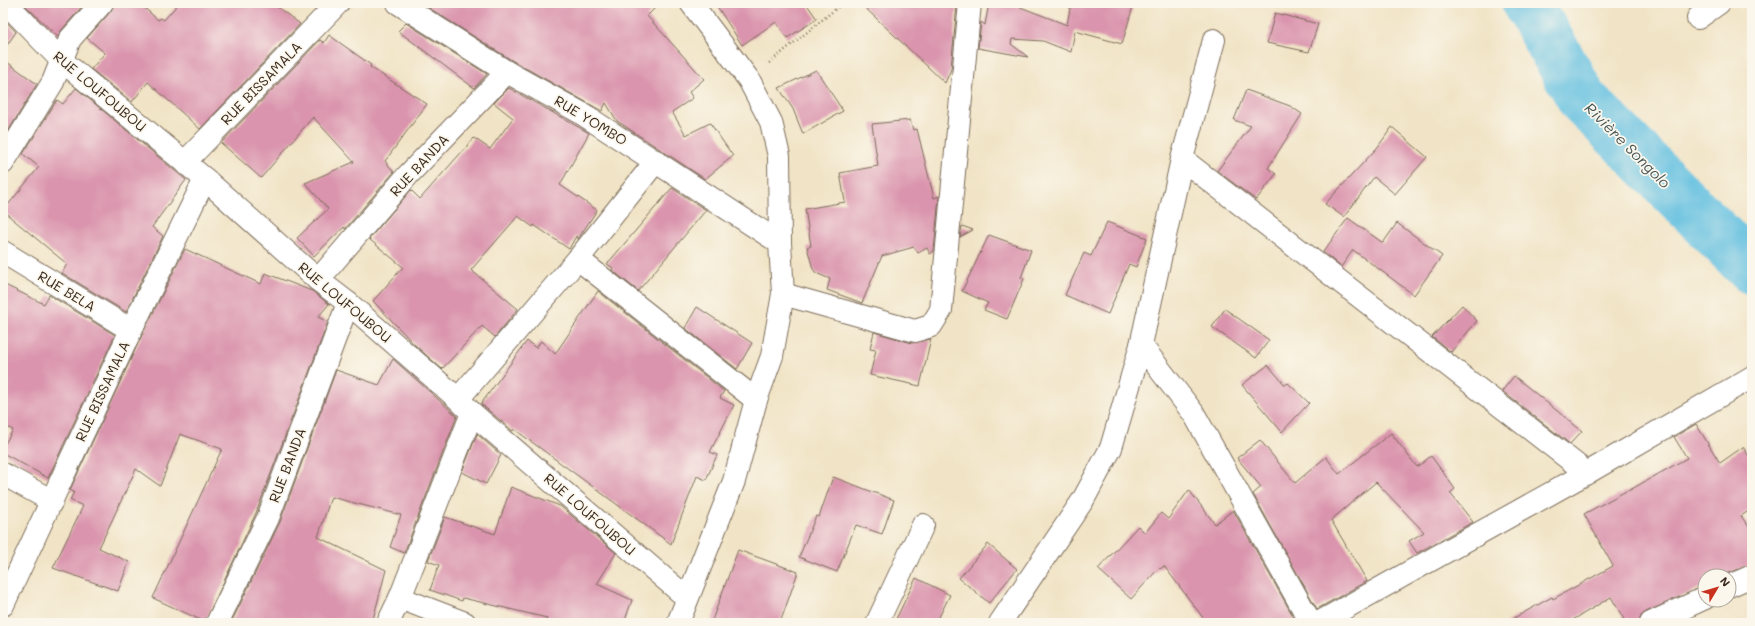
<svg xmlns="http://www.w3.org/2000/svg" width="1755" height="626" font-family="Mali,sans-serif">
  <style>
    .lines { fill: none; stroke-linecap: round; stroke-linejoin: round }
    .river { stroke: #62bfe0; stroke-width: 51 }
    .building { fill: #da94ad }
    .street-casing { stroke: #7b6b59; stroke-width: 24 }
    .secondary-casing { stroke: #7b6b59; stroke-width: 24 }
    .path { stroke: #7b6b59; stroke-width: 2.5; stroke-dasharray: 1 3; stroke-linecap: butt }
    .street { stroke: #fff; stroke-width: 22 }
    .secondary { stroke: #fff; stroke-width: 22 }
    .labels { text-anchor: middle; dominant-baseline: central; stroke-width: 3.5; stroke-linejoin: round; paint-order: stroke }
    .street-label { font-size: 14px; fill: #3b2a1e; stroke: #fbf7ec }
    .water-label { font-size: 15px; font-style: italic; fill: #475758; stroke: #fbf7ec }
  </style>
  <rect width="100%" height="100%" fill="#fbf7ec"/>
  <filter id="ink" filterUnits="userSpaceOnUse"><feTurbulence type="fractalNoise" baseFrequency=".025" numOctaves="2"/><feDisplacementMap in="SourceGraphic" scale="8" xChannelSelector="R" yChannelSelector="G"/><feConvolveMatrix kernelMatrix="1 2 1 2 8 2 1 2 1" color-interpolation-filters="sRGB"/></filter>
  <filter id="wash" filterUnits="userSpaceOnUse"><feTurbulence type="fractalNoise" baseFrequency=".012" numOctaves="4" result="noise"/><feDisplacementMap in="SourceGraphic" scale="16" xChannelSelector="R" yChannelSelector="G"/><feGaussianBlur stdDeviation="0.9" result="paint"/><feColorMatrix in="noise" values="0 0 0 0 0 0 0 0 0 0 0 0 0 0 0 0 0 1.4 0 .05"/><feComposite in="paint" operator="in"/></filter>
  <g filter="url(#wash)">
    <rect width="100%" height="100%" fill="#f1e4c6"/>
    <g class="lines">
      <polyline class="river" points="1527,3 1583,100 1752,269"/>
    </g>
    <g id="blocks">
      <g class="building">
        <polygon points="23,3 85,3 61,31 58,37"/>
        <polygon points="114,3 139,3 158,20 161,18 164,20 179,3 272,3 300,24 200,129 148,82 132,102 91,69 105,53 87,38 111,11"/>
        <polygon points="421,3 660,3 647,16 704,79 689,92 693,98 672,112 686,135 710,123 733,156 705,179 617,121 606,103 602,111 513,61"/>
        <polygon points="715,3 806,3 817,19 787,38 776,22 742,45"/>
        <polygon points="860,3 957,4 951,69 945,83"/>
        <polygon points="989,3 1010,3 1067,25 1071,3 1134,3 1122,44 1075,31 1071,52 1043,41 1012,39 1011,44 1028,57 978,48 981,22 985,25"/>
        <polygon points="1275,13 1318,24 1309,52 1267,43"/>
        <polygon points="3,18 16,32 3,51"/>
        <polygon points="406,23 487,74 474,88 398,31"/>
        <polygon points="329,35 371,65 370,67 427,104 385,161 394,172 345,229 344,227 314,256 297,238 328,209 305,183 354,162 313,117 261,178 221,143 320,40 324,43"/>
        <polygon points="3,59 37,84 4,138 3,137"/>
        <polygon points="816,70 843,111 803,134 793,109 779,88"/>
        <polygon points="76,88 186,180 152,227 163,236 126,312 62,273 67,264 3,211 39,167 23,154 57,100 63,104"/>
        <polygon points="509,88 589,133 560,185 597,210 578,239 576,236 569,249 534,225 533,227 518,216 471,270 518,309 495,337 482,326 442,369 416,346 373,301 403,267 369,239 411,190 420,199 474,138 490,149 513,118 494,103"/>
        <polygon points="1246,90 1290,106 1302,114 1268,168 1276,174 1256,200 1217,171 1251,126 1234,120"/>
        <polygon points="910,120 913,130 917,129 934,198 939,196 934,251 930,254 927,248 918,253 914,247 882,256 862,303 827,290 830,279 816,273 813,269 807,247 811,246 805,209 845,202 840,173 878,166 872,124"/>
        <polygon points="1392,127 1427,157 1395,194 1374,177 1344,217 1325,204 1377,148"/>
        <polygon points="672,188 706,210 638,291 612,270 613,268 607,264"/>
        <polygon points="1348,218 1383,243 1397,223 1442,256 1414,295 1353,250 1341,267 1323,252"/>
        <polygon points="1107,222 1147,238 1136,267 1129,264 1108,314 1065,295 1084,253 1091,256"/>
        <polygon points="962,226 973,230 960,237"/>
        <polygon points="989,235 1031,250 1021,278 1024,279 1007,319 984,310 988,303 962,291"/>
        <polygon points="185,249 261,284 265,273 312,291 329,304 318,317 328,322 256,513 205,622 153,598 222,449 180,434 160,486 136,469 99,548 129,562 118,591 53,568 83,506 70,500 74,492 70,490 142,335"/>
        <polygon points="3,284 44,304 49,295 115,335 48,478 3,453 3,447 13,430 3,425"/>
        <polygon points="598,291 724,391 720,398 734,405 710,452 717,455 706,480 697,476 671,544 514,429 513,431 481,404 527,341 536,348 541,341 555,354"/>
        <polygon points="1462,305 1477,321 1451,352 1432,337"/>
        <polygon points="697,307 752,343 737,369 685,328"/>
        <polygon points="1225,309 1269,340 1256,358 1212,327"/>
        <polygon points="874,332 912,343 931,339 920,386 870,375 876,350 870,349"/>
        <polygon points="393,359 457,416 404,553 390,547 401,515 331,497 318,537 386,570 372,623 231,623 280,522 336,370 379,385"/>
        <polygon points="1268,365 1285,385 1288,383 1309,403 1282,432 1242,385"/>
        <polygon points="1514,376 1582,431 1570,444 1502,391"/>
        <polygon points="1696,424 1720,463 1743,447 1752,461 1752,509 1741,516 1752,531 1752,564 1722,576 1705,576 1705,586 1646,612 1641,616 1639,623 1626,623 1611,597 1568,623 1505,623 1552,597 1553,599 1613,566 1584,514 1628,490 1628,491 1687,458 1674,437"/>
        <polygon points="1391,433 1417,467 1431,456 1455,489 1450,493 1473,522 1417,553 1409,541 1424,532 1376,482 1331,520 1367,581 1317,609 1253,494 1261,487 1237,458 1260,440 1295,483 1326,457 1339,474"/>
        <polygon points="477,434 501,455 486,484 462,472"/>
        <polygon points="833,477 894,500 882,534 856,525 837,572 799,557 816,516 819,517"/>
        <polygon points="511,487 560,506 616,553 597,584 632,600 624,623 545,623 547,618 463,598 462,601 430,590 439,565 428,561 445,517 495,534"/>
        <polygon points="1189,490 1215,524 1233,510 1297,623 1207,623 1164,566 1160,569 1159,568 1131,599 1098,569 1138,526 1145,533 1161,513 1168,519"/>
        <polygon points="988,544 1017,569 989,603 959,578"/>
        <polygon points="738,550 798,572 780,623 711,623"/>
        <polygon points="916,578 950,595 936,623 894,623"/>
      </g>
    </g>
  </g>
  <g filter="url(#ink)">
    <use href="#blocks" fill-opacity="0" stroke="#7b6b59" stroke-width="1"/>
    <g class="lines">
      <defs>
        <g id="street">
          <polyline points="6,3 61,60 205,179 318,280 348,303 458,399 472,413 687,598"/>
          <polyline points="398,3 507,72 581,113 780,243"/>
          <polyline points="1698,18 1719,3"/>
          <polyline points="1182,159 1587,473"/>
          <polyline points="185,162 338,3"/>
          <polyline points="3,163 53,82 70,39 102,3"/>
          <polyline points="3,252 131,330"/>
          <polyline points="578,259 756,400"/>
          <polyline points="318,280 408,175 507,72"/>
          <polyline points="783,294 915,331 931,326 941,310 970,3"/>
          <polyline points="1141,345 1194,414 1311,623"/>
          <polyline points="458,399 578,259 656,161"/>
          <polyline points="3,474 52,501"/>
          <polyline points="1729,586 1752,576"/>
          <polyline points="400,598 465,623"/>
          <polyline points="3,605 131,330 205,179"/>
          <polyline points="217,623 268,518 348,303"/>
          <polyline points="388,623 400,598 472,413"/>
          <polyline points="877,623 923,525"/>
          <polyline points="1000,623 1083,500 1111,448 1141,345 1182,159 1214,40"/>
          <polyline points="1318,623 1587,473 1752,377"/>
          <polyline points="1651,623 1705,598"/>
        </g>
        <polyline id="secondary" points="678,623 734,481 756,400 772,356 783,294 780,243 779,156 771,122 749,80 691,3"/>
      </defs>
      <use href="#street" class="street-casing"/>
      <use href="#secondary" class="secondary-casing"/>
      <polyline class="path" points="769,63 843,3"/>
      <use href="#street" class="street"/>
      <use href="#secondary" class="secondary"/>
    </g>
  </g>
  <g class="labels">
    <g class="street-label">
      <text transform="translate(261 83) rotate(-46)">RUE BISSAMALA</text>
      <text transform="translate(100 91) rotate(40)">RUE LOUFOUBOU</text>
      <text transform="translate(591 120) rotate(31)">RUE YOMBO</text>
      <text transform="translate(419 165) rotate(-47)">RUE BANDA</text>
      <text transform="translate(67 291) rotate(31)">RUE BELA</text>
      <text transform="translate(345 302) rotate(40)">RUE LOUFOUBOU</text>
      <text transform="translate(102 391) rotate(-65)">RUE BISSAMALA</text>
      <text transform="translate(287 465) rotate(-69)">RUE BANDA</text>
      <text transform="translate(590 514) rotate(41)">RUE LOUFOUBOU</text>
    </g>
    <g class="water-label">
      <text transform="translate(1628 145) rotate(45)">Rivière Songolo</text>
    </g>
  </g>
  <rect width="1755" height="626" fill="none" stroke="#fbf7ec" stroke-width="16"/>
  <g transform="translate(1717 588) rotate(52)"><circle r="19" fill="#fbf7ec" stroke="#aea59a"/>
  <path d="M0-3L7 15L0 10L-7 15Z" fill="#c8321e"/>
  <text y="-6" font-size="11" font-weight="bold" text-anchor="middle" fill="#3b2a1e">N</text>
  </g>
</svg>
